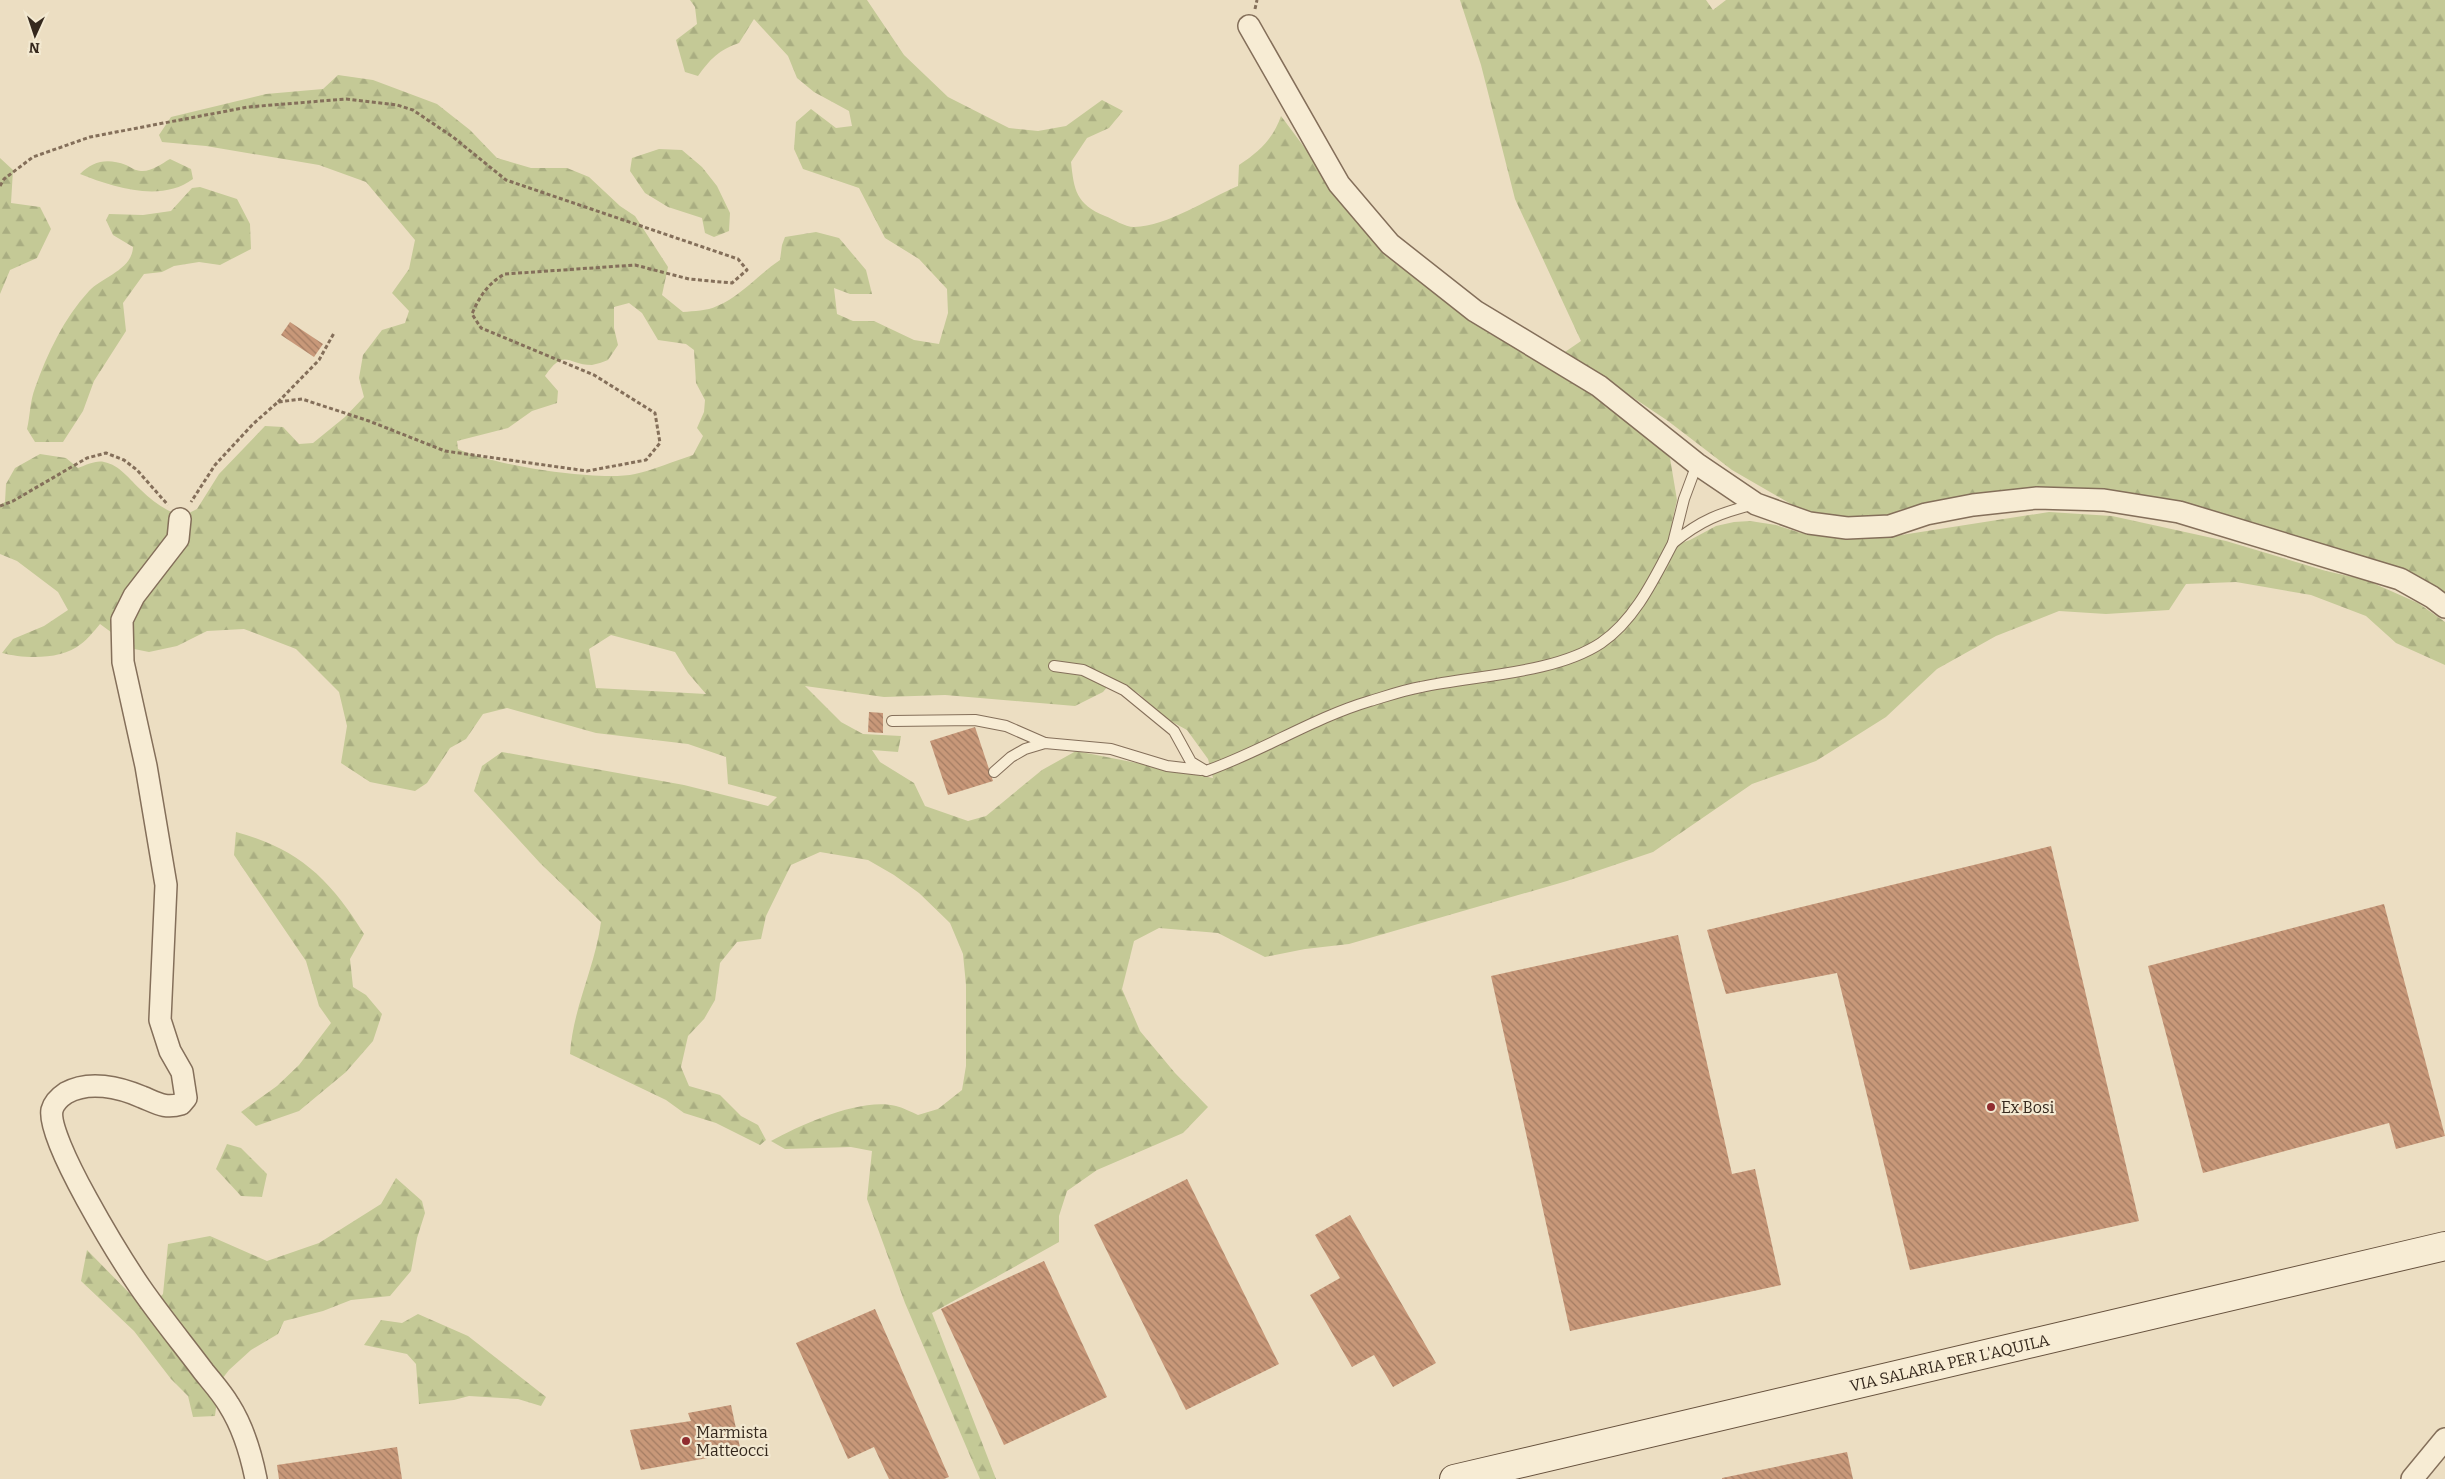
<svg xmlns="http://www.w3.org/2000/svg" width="2445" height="1479" font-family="Bitter,serif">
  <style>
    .forest { fill: url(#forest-firs); fill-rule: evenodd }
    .building { fill: url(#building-back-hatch) }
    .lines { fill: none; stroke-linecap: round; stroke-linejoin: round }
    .lane-casing { stroke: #846f5a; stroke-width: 12 }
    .street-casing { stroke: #846f5a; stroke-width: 24 }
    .secondary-casing { stroke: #66513d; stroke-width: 30 }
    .path { stroke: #846f5a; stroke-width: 3; stroke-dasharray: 4 2.5; stroke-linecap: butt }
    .lane { stroke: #f7ecd4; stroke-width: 10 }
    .street { stroke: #f7ecd4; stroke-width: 21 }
    .secondary { stroke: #f7ecd4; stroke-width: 28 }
    .poi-dot { fill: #902d30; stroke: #f3e9d1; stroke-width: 2 }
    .labels { text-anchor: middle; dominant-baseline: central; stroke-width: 4.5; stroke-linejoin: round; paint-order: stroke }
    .poi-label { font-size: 16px; fill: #35281d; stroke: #f3e9d1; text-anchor: start }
    .street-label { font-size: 16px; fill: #35281d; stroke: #f3e9d1 }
  </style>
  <defs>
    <pattern id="forest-firs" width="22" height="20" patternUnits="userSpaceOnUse" patternTransform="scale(1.25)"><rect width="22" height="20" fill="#c4c996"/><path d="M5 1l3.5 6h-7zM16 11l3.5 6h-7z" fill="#a9ad81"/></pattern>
    <pattern id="building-back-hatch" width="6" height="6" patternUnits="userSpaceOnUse" patternTransform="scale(1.25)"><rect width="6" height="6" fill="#c89879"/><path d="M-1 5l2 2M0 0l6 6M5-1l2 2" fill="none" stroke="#a37c63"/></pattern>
  </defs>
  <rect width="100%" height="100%" fill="#ecdec2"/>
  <g class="forest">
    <path d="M690,0H867L904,55L948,97L1009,128L1038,131L1066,126L1102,100L1123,111L1109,128L1087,138L1071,162C1074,190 1076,204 1105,216C1113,219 1125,227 1134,227C1168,226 1207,199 1238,186L1239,165C1259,152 1273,139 1281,116L1381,250L1490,334L1524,350L1612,402L1670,458L1677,500L1672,522L1673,546L1690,540L1716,526L1734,522L1750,521L1776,525L1801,533L1830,537L1895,536L2049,512L2112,516L2226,541L2326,571L2366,580L2418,603L2445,622V665L2396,643L2366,616L2311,595L2236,582L2186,584L2169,610L2106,614L2059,611L1996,636L1937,669L1886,717L1816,761L1752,784L1653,852L1567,881L1349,944L1305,949L1265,957L1218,933L1159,928L1134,941L1122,989L1140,1031L1175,1073L1208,1107L1183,1133L1097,1170L1067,1191L1059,1216V1242L932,1313L996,1479H980L905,1303L867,1199L872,1151L851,1147L785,1149L771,1141C802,1124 862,1097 896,1106C904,1108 911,1112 918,1115L938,1109L962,1090L966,1066V985L963,954L950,923L919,893L894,875L868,860L820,852L791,865L766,916L761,939L737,942L720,963L715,1000L704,1019L688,1036L681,1067L689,1086L720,1095L741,1116L758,1125L766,1140L760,1145L716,1123L684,1113L666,1100L570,1054C573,1007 595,968 601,922L540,863L474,791L482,766L502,752L684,785L768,806L777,797L728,784L726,757L688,744L596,733L507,708L483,714L466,739L450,748L427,783L415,791L370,782L341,763L347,726L339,692L296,649L244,629L207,631L177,646L149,652L134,649L100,624C94,631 88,639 81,644C62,660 25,659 2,653L13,639L44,626L68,610L58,592L17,561L0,554V505L5,502L6,484L15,468L40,454L66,458L78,468C86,465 96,460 104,462C120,465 130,480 141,490C153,502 167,512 183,516L197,509L219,474L265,426L283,427L299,444L313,443L345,417L364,397L359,378L363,355L382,330L405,323L409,311L392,293L409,269L415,240L366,182L319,165L206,146L162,142L159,135L171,117L266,94L323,89L338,75L373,80L437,104L470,130L497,158L531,168H567L589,177L620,206L635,216L668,267L662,295L683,312C694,311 707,311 717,306C740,297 759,274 780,260L782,245L785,237L816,232L839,238L866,270L872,294H850L834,288L837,314L853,321H874L914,340L939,344L948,313L947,289L919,259L885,238L859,188L803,169L794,149L796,122L811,109L836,128L852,126L849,111L814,92L797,78L788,56L754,19L739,43C720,49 709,60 698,76L685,72L676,40L697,24L695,7ZM629,303L642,313L658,340L686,344L694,350L696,383L705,400L704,412L697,428L703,436L693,455C674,461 654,470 635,474C599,482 492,465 458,449L457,441L508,428L532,411L557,403L558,391L545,376C565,347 567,365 592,365C597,364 603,362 608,360L618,345L614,328V307ZM611,635L675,652L688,673L706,694L596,688L589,649ZM1113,680L1138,693L1165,718L1187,730L1208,759L1213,778L1076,751L1042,770L986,816L968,821L925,806L914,783L880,762L872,750L898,752L901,736L863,734L841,722L805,686L884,697L945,695L1075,706L1103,692Z"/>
    <polygon points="1460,0 1706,0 1713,10 1726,0 2445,0 2445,597 2077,494 1853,519 1803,511 1732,470 1668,421 1565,352 1581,341 1515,199 1481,65"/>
    <polygon points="659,149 682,150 702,167 717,186 730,213 729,231 714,237 705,233 702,218 668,207 645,193 630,171 632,158"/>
    <polygon points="0,158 13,170 11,203 40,207 51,229 37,258 10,270 0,294"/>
    <path d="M170,159L191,169L193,179C161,203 113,187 80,174C93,161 107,158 126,165C130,167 136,171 141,171C151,172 161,164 170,159Z"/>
    <path d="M200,187L237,199L250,224L251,249L220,265L199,262L174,266L162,272L144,274L123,303L126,331L94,381L83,411L63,442H35L27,429C30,416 30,401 35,388C47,354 64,318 89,291C102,277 132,270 133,247L113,235L106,220L109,214L143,215L171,211L192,188Z"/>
    <path d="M236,832C299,849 330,879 364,934L350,959L353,987L366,995L382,1014L373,1041L346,1072L299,1111L256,1126L241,1112L277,1086L299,1065L331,1023L319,1006L306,961L234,855Z"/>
    <polygon points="227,1144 241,1148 267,1174 262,1197 241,1196 216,1169"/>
    <polygon points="396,1178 422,1201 425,1213 417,1238 411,1271 390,1296 351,1300 323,1311 284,1321 278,1334 251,1350 229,1370 219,1383 215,1416 193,1417 188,1396 171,1379 134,1331 81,1281 87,1250 147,1311 163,1294 168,1244 210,1236 267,1261 319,1243 381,1204"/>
    <polygon points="418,1314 468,1336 546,1397 541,1406 518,1399 469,1396 454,1400 419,1404 416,1364 407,1354 364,1345 381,1320 402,1323"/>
  </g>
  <g class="building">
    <polygon points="290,322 323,344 314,357 281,335"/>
    <polygon points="869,712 883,713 883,733 868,732"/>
    <polygon points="975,727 993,781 948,795 930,741"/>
    <polygon points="2051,846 2139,1221 1910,1270 1837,973 1726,994 1707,930"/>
    <polygon points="2384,904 2445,1136 2396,1149 2389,1123 2203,1173 2148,966"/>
    <polygon points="1678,935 1732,1174 1755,1169 1781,1285 1570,1331 1491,976"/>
    <polygon points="1187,1179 1279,1364 1186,1410 1094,1225"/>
    <polygon points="1350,1215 1436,1363 1393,1387 1374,1355 1352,1367 1310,1295 1340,1278 1315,1235"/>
    <polygon points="1044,1261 1107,1397 1004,1445 941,1309"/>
    <polygon points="875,1309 949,1477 944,1479 889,1479 874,1447 848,1459 796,1343"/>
    <polygon points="731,1405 741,1452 641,1470 630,1430 691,1421 688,1413"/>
    <polygon points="397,1447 402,1479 279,1479 277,1465"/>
    <polygon points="1847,1452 1853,1479 1722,1479 1722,1478"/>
  </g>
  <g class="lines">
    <defs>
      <g id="lane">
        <path d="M1697,464L1684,499L1673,543C1701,520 1720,513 1755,504"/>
        <path d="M1054,666L1083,670L1124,690L1174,731L1191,762L1206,771C1263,751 1313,718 1370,701C1387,696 1404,690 1421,687C1476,675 1554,674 1601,643C1635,620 1654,579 1673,543"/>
        <polyline points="892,721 975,720 1006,726 1045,743"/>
        <polyline points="994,772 1011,757 1025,749 1045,743 1111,749 1167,766 1201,770"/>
      </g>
      <g id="street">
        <polyline points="1249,26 1339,184 1390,244 1475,311 1599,386 1697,464 1756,504 1809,523 1847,528 1890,526 1926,514 1973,505 2037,498 2104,500 2179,512 2400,579 2432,597 2445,607"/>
        <path d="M180,519L178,539L134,596L122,620L123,662L146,766L166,885L160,1020L170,1051L182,1072L186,1098L181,1104C165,1109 157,1103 142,1097C119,1087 89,1080 66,1093C60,1097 54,1102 52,1110C46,1139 121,1259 140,1287C160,1316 183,1344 204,1372C212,1382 222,1393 229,1405C243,1427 251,1454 256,1479"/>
        <polyline points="2412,1479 2445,1439"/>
      </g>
      <g id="secondary">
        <path id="s1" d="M1454,1479L2445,1246"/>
      </g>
    </defs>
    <use href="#lane" class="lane-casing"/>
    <use href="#street" class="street-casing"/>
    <use href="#secondary" class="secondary-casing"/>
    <g class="path">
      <polyline points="1255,9 1257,0"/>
      <path d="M0,186L4,179L33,157L90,137L248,107L346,99L397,105L413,110L453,137L506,180L738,259L747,270L732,283L689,279L635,265L505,274C489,282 479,297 472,314L481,328L594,375L655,413L660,443L646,460L587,471L445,451L369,421L302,399L278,402L253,424L215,465L191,502"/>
      <polyline points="278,402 319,360 334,333"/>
      <polyline points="0,506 13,501 87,458 106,453 124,460 137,470 168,505"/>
    </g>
    <use href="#lane" class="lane"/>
    <use href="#street" class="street"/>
    <use href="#secondary" class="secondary"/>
  </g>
  <g class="poi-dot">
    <circle cx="1991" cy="1107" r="5"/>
    <circle cx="686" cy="1441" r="5"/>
  </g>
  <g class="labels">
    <g class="poi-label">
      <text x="2001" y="1107">Ex Bosi</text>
      <text x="696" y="1432">Marmista<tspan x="696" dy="18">Matteocci</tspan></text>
    </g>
    <g class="street-label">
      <text stroke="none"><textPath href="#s1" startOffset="509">VIA SALARIA PER L'AQUILA</textPath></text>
    </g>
  </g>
  <g transform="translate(35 35) rotate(183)" stroke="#f3e9d1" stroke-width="4" paint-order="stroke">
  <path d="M0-4L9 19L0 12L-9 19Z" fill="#35281d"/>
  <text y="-8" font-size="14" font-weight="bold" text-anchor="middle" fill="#35281d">N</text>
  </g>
</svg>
